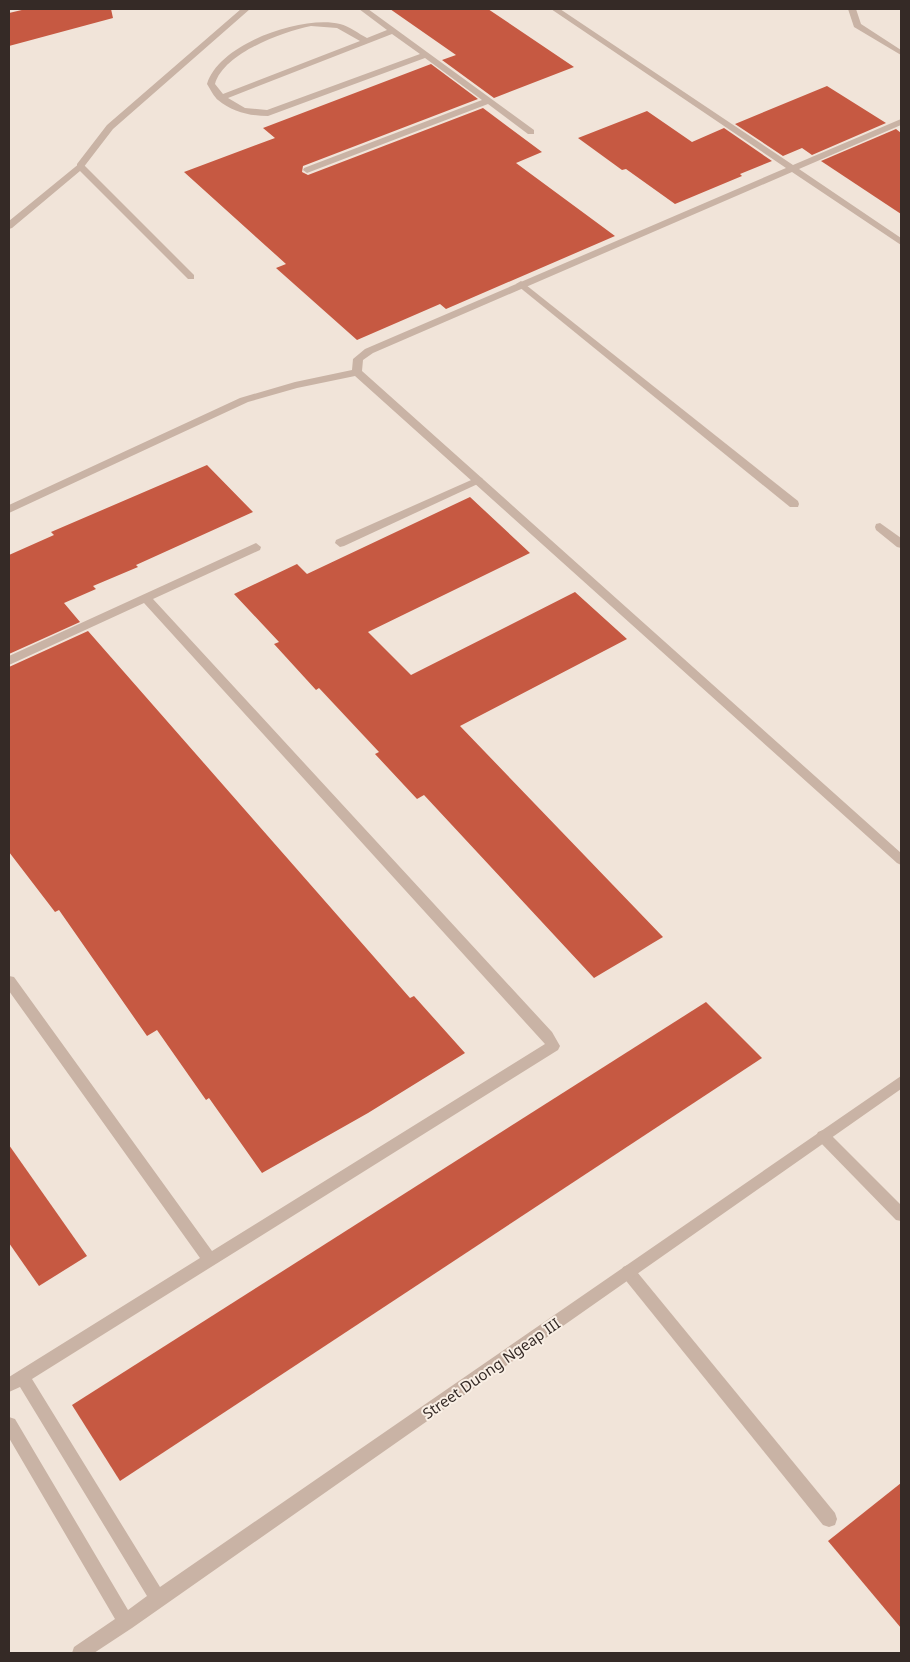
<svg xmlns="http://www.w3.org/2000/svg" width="910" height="1662" font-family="'Noto Sans',sans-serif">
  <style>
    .building { fill: #c65942 }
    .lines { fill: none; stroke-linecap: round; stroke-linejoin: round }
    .service { fill: #c9b3a5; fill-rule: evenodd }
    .minor { fill: #c9b3a5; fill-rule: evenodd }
    .labels { text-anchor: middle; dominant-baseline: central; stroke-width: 4; stroke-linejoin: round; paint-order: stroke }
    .near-street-label { font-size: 15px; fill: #352a26; stroke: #f9efe5 }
  </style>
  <rect width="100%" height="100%" fill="#f1e4d9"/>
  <g class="building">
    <polygon points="26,9 111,9 113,18 9,46 9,13"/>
    <polygon points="390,9 488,9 574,67 494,98 442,60 456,55"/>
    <polygon points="431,64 478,99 303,166 302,172 308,175 483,108 542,152 516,163 615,236 446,309 440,304 357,340 276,268 286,264 184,172 275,138 263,128"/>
    <polygon points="827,86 886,123 812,155 802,148 783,156 735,124"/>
    <polygon points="647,111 692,142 724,128 772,161 740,174 742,176 675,204 626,169 622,170 578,138"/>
    <polygon points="896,129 901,133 901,214 821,161"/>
    <polygon points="207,465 253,512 136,565 138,567 93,586 96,589 64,603 80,622 9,654 9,555 54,535 51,532"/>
    <polygon points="470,497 530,553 368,632 411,675 575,592 627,639 460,726 663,937 594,978 424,795 417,799 375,754 379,752 319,688 316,690 274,644 279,642 234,594 297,564 307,574"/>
    <polygon points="88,631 410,998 414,996 465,1053 368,1113 262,1173 209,1098 206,1100 157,1030 147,1036 59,910 55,912 9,852 9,667"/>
    <polygon points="706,1002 762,1058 120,1481 72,1405"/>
    <polygon points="9,1145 87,1256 39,1286 9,1243"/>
    <polygon points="901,1483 901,1628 828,1541"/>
  </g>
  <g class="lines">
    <g class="service">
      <path d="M359,9H368L534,130V134H528L488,104L307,173L303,170L304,168L482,100L425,58L268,116C250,116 232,112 218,100C215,98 210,89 207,84C219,44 301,15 340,24C349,26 359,34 367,38L387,30ZM311,26L337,28L360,41L223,94L215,84C224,53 282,32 311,26ZM392,34L420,54L267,110L245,108L228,98Z"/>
      <polygon points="848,9 856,9 861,24 901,50 901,55 854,27"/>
      <polygon points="80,163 83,164 194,275 194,279 188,279 80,171 12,228 9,229 9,221"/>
      <polygon points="521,281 798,501 799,504 798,507 790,507 518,286 516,284"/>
      <polygon points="478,477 482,478 483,480 482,482 344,546 340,547 335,543 336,540"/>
      <polygon points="880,523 901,538 901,548 897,547 876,530 875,527 876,524"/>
      <polygon points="823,1130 828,1132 901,1205 901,1221 896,1220 818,1140 816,1136 818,1132"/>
      <polygon points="628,1265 633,1267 835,1513 837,1519 835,1525 829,1527 823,1525 623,1277 621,1272 623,1267"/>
    </g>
    <g class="minor">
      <polygon points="241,9 250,9 113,129 83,168 77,168 77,164 107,125"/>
      <polygon points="551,9 560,9 793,165 901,119 901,125 799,169 901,238 901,245 792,172 373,353 363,360 362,371 901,853 901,865 897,863 355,376 297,388 248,402 9,513 9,505 240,398 295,382 352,370 353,359 365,349 786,168"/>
      <polygon points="256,543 261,547 260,550 153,599 552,1032 560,1046 558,1050 32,1379 160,1587 901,1076 901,1089 132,1628 94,1653 72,1653 74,1647 115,1619 9,1438 9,1417 15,1419 128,1610 147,1596 20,1387 9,1392 9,1377 200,1258 9,991 9,976 14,977 212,1251 545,1044 144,603 9,665 9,656"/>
    </g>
  </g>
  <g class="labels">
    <g class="near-street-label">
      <text transform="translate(491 1368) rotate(-35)">Street Duong Ngeap III</text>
    </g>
  </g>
  <rect width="910" height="1662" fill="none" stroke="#352a26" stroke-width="20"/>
</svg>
